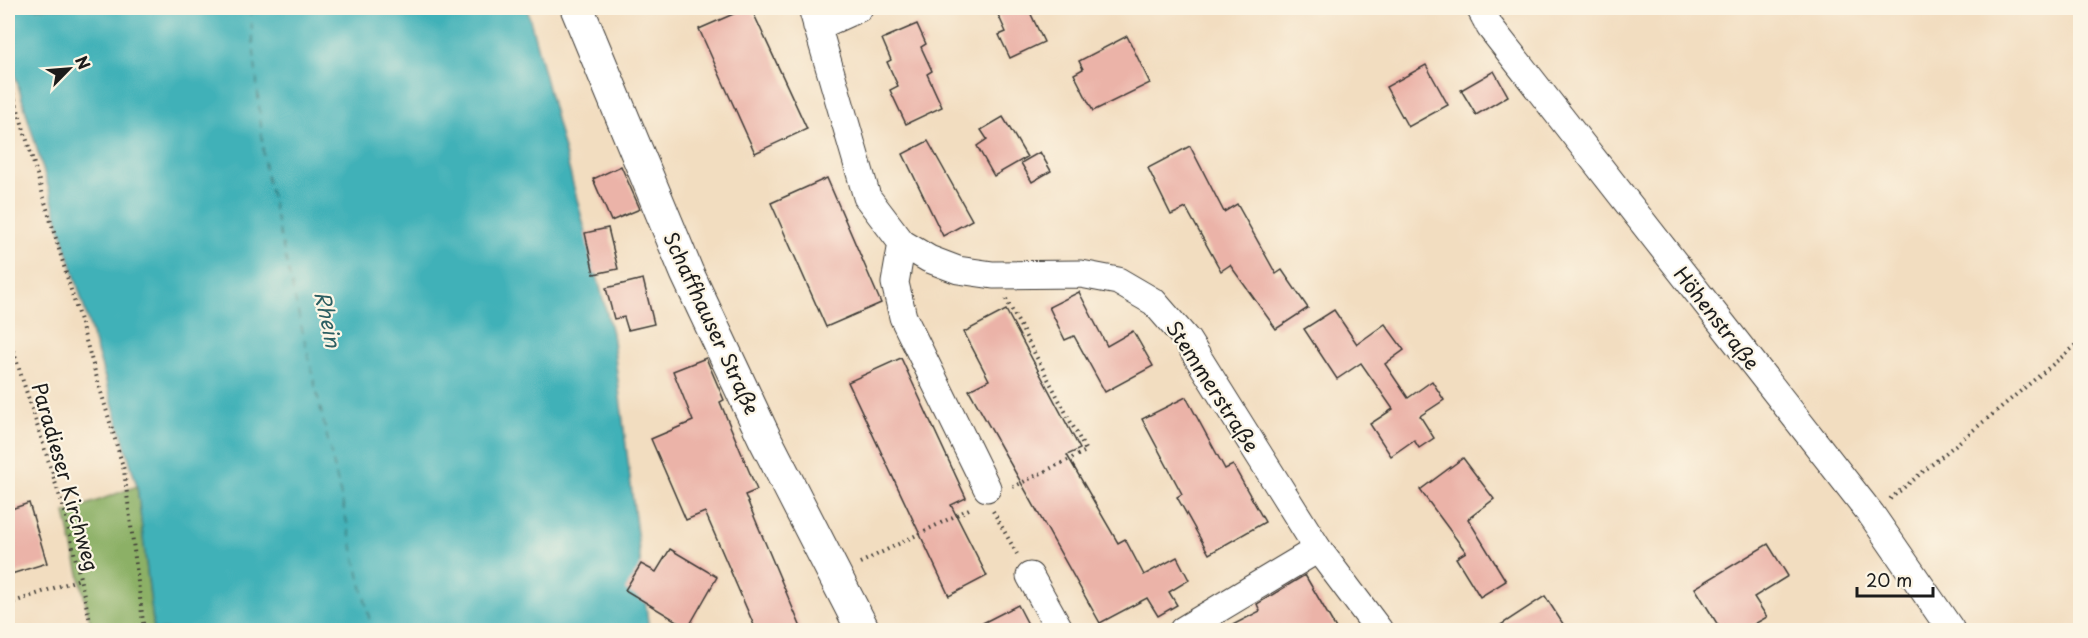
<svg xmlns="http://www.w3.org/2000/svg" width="2088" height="638" font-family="'Playpen Sans',sans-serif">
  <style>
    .forest { fill: #8cb066; stroke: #546641; stroke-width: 1.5 }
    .water { fill: #40b1b8; stroke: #2e666a; stroke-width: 1.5 }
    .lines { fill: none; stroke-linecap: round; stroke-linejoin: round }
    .ferry { stroke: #2c5f62; stroke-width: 1.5; stroke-dasharray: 8 6; stroke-linecap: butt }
    .building { fill: #ebb3a8 }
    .minor-casing { stroke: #3c3935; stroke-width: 29 }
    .major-casing { stroke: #3c3935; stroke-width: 35 }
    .path { stroke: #3c3935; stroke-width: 4; stroke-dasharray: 1.5 4.5; stroke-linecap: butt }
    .minor { stroke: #fff; stroke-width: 27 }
    .major { stroke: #fff; stroke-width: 33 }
    .labels { text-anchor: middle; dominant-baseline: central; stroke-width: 4.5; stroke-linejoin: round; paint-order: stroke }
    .street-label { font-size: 20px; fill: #1c1c1c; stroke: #fcf5e5 }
    .water-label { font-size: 21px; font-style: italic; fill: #2c5f62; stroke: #fcf5e5 }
  </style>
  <rect width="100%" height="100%" fill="#fcf5e5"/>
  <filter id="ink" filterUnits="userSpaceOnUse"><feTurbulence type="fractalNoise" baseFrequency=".0167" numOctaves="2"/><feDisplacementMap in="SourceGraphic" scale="12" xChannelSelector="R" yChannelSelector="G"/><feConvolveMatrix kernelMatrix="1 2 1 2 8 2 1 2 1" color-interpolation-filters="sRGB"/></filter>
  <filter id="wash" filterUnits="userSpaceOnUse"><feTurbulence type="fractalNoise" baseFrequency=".008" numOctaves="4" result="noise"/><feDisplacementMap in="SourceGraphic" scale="24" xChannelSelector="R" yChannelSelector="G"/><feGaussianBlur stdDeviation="1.35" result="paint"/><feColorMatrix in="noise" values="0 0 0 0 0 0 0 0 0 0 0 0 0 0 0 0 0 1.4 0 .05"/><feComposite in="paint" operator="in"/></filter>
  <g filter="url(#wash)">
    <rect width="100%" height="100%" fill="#f2ddc0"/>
    <polygon class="forest" points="137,486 154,630 92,630 65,513"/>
    <polygon class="water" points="8,8 527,8 612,333 649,630 154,630 137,486 15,75 12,22"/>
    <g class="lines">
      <polyline class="ferry" points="250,8 265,170 372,630"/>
    </g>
    <g id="blocks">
      <g class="building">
        <polygon points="747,8 751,8 807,129 755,153 699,29"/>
        <polygon points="995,8 1028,8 1044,42 1010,58 999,35 1006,32"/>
        <polygon points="917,24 926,44 921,47 932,71 927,74 942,107 906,124 890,90 898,86 887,62 891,60 882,39"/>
        <polygon points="1127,36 1150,83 1093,111 1074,74 1083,69 1079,61"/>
        <polygon points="1426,65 1448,105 1408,127 1386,87"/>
        <polygon points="1494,71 1508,96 1476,115 1461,90"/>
        <polygon points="1003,117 1027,157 994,176 977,146 987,139 981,130"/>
        <polygon points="928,141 972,220 943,236 903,154"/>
        <polygon points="1190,146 1224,212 1237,204 1276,274 1282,270 1308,308 1276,329 1230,265 1221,271 1186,208 1171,215 1148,168"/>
        <polygon points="1040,152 1051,171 1032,182 1021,163"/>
        <polygon points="621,166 640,209 611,221 593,179"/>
        <polygon points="827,178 881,303 826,327 771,203"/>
        <polygon points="608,228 618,269 594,274 585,233"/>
        <polygon points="643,279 654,324 628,330 624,317 614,319 606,288"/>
        <polygon points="1079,292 1107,346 1133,331 1153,366 1105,392 1074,336 1065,340 1049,307"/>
        <polygon points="1006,310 1080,449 1067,455 1118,543 1125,539 1144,575 1177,557 1189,580 1169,592 1177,605 1158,616 1147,598 1100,623 969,390 989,380 964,332"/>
        <polygon points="1334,310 1357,344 1385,324 1404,350 1385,364 1408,398 1432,381 1444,400 1420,416 1434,438 1419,448 1414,440 1391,456 1370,424 1393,409 1361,363 1337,379 1304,329"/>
        <polygon points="706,358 724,400 720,402 757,490 745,495 802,630 756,630 705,512 686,520 651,439 693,421 673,371"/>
        <polygon points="901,358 966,498 951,505 987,576 949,596 848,382"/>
        <polygon points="1186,397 1225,469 1233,465 1265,522 1209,554 1177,497 1182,494 1142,419"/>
        <polygon points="1463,458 1494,499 1468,519 1506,581 1480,597 1456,558 1466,552 1420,490"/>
        <polygon points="29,503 47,563 8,575 8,510"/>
        <polygon points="1768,544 1788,576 1754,597 1767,617 1744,630 1721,630 1695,588"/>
        <polygon points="670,549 717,577 688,628 625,590 641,564 656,572"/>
        <polygon points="1305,575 1337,630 1223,630 1260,611 1257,604"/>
        <polygon points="1545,596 1567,630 1493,630"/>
        <polygon points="1018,605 1031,630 969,630"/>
      </g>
    </g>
  </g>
  <g filter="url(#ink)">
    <use href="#blocks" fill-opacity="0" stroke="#3c3935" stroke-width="1.5"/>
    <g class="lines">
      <defs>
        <g id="minor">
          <polyline points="812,8 867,197 902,243 929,259 958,270 993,275 1081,274 1118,281 1154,302 1187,340 1318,549 1379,630"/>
          <polyline points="1480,8 1490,27 1871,514 1951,630"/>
          <polyline points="817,27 859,8"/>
          <polyline points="902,243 895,283 903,317 987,488"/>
          <polyline points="1030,576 1060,630"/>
          <polyline points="1183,630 1318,549"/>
        </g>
        <polyline id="major" points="577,8 687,273 765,439 863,630"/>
      </defs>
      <use href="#minor" class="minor-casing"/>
      <use href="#major" class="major-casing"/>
      <g class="path">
        <polyline points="8,76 124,470 144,630"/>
        <polyline points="1006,299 1086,451 1013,487"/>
        <polyline points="8,334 65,513 92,630"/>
        <polyline points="1890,499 2080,342"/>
        <polyline points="993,511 1017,554"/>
        <polyline points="860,563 971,508"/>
        <polyline points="8,604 80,579"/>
      </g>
      <use href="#minor" class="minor"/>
      <use href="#major" class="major"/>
    </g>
  </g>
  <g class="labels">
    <g class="street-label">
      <text transform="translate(1717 318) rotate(52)">Höhenstraße</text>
      <text transform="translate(712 323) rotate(65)">Schaffhauser Straße</text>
      <text transform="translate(1213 386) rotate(57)">Stemmerstraße</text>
      <text transform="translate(66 477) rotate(74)">Paradieser Kirchweg</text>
    </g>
    <g class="water-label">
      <text transform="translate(329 319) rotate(78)">Rhein</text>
    </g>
  </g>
  <rect width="2088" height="638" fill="none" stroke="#fcf5e5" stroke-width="30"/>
  <g transform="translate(69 69) rotate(65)" stroke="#fcf5e5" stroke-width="4.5" paint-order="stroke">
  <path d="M0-4.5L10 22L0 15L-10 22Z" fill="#1c1c1c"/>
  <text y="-9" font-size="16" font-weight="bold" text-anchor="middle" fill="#1c1c1c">N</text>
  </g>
  <path d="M1857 587v9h76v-9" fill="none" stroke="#1c1c1c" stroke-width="3"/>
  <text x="1866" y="587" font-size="18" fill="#1c1c1c" stroke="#fcf5e5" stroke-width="4.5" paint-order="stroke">20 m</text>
</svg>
